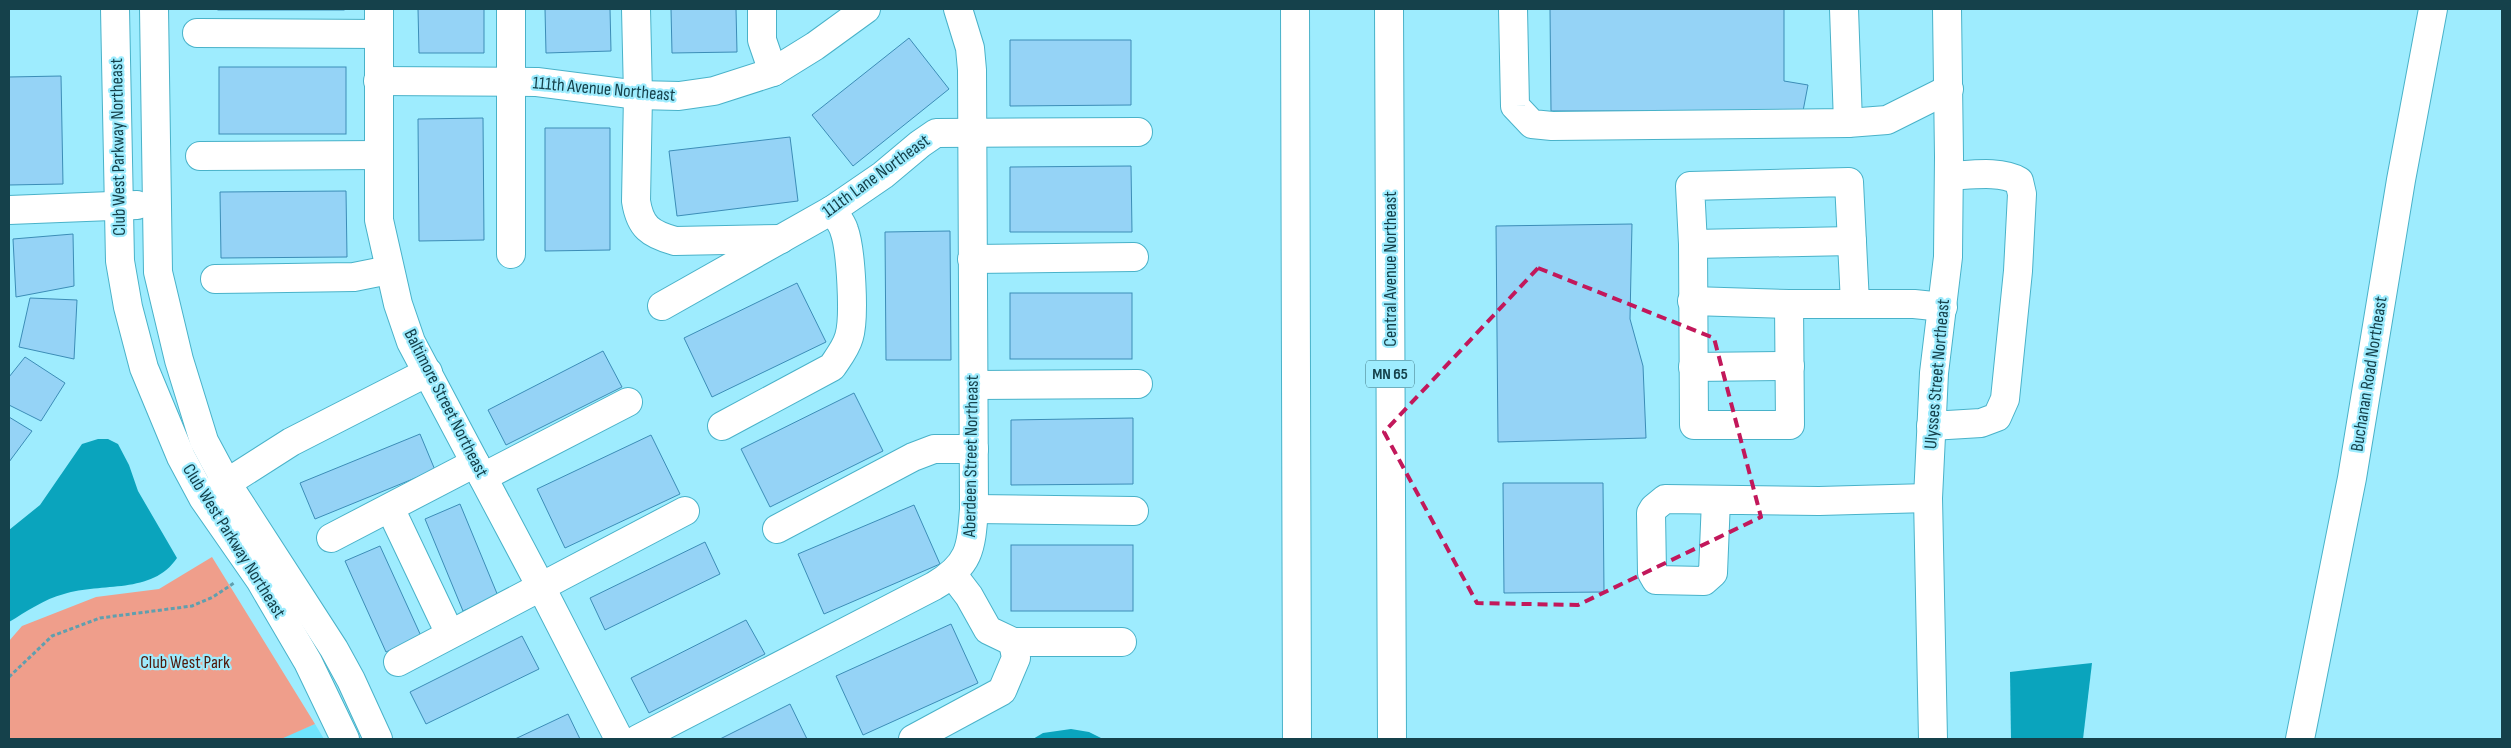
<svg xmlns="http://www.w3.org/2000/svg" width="2511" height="748" font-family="'Sofia Sans Condensed',sans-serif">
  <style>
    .built { fill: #70e4fd }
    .green { fill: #ef9e8b }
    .water { fill: #0aa4bd }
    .building { fill: #95d3f6; stroke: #3c8db7 }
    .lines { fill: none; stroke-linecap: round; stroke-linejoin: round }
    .minor-casing { stroke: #49b2c9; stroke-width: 30 }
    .highway-casing { stroke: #49b2c9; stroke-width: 30 }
    .path { stroke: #609fae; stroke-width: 3; stroke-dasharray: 4 2.5; stroke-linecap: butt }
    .minor { stroke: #fff; stroke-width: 28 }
    .highway { stroke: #fff; stroke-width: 28 }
    .marked { fill: none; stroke: #c2185b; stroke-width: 4; stroke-dasharray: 10 6; stroke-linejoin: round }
    .labels { text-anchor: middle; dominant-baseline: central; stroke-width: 4.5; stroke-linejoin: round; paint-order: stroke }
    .shield { fill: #9eecfe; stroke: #3e7481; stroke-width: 1 }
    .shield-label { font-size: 16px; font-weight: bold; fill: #15414b }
    .street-label { font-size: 18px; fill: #15414b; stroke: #9eecfe }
    .park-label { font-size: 18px; fill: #51190c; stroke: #9eecfe }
  </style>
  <rect width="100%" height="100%" fill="#9eecfe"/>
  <polygon class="built" points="315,724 324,739 281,739 283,737"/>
  <polygon class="green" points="212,557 315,724 281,739 9,739 9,641 22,626 96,597 159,589"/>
  <g class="water">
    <path d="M98,439H108L118,444L129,465L138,491L177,558C152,595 102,582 64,594C44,599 26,612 9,622V530L40,505L82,444Z"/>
    <polygon points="2092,663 2083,739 2011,739 2010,672"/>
    <polygon points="1071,729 1089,732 1103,739 1033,739 1043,733"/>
  </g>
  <g class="building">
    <rect x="218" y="9" width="126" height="1"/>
    <polygon points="418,9 484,9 484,53 419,53"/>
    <polygon points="545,9 610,9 611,51 546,53"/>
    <polygon points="671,9 736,9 737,52 672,53"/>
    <polygon points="1550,9 1784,9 1784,81 1808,85 1803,111 1551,111"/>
    <polygon points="909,38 949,89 853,166 812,115"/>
    <polygon points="1010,40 1131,40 1131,105 1010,106"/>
    <rect x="219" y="67" width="127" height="67"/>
    <polygon points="61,76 63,184 9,185 9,77"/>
    <polygon points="483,118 484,240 419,241 418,119"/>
    <polygon points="545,128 610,128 610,250 545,251"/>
    <polygon points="790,137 798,201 677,216 669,151"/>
    <polygon points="1131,166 1132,232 1010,232 1010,167"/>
    <polygon points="346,191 347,257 221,258 220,192"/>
    <polygon points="1632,224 1630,319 1643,366 1646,438 1498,442 1496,226"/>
    <polygon points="950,231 951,360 886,360 885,232"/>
    <polygon points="73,234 74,286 16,297 13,239"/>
    <polygon points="797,283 826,342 712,397 684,338"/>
    <rect x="1010" y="293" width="122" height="66"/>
    <polygon points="30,298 77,300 74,359 19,347"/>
    <polygon points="603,351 622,387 506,445 488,410"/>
    <polygon points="25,357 65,383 41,421 9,405 9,377"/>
    <polygon points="854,393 883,451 770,507 741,449"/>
    <polygon points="9,417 32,431 9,462"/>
    <polygon points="1133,418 1133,484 1011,485 1011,420"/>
    <polygon points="420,434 435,470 315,519 300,483"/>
    <polygon points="651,435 680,494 565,548 537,489"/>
    <polygon points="1503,483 1603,483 1604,592 1504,593"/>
    <polygon points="460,504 498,596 463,611 425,519"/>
    <polygon points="914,505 940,564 824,614 798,554"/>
    <polygon points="705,542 720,574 605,630 590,598"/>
    <rect x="1011" y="545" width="122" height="66"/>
    <polygon points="380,546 421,636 386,652 345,561"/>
    <polygon points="746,620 765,654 649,713 631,678"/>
    <polygon points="951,624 978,683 863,735 836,676"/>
    <polygon points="522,636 539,669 426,724 410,692"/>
    <polygon points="790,704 807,739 720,739"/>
    <polygon points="568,714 580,739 515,739"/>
  </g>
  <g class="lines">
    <defs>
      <g id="minor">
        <polyline points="115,9 120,261 128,307 144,368 181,457 203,498 260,580 308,662 345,739"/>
        <polyline points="154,9 158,272 179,360 204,441 226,482 334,649 351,680 378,739"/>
        <polyline points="379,9 379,220 398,304 411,342 540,585 619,739"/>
        <polyline points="511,9 511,254"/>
        <path d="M636,9L638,95L636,201C640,227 650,234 675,241L781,239"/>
        <polyline points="762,9 762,40 773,72"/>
        <polyline points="1513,9 1515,106 1532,124 1552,126 1848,123 1887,120 1949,89"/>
        <polyline points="1844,9 1848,123"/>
        <polyline points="197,33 378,34"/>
        <polyline points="378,81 537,82 638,95 679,96 714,91 773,72 815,46 866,9"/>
        <polyline points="200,156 379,155"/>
        <polyline points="9,210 137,205"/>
        <polyline points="1693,244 1852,241"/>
        <polyline points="972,259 1134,257"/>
        <polyline points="215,279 354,277 389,270"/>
        <polyline points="1692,301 1789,304 1914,304 1943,307"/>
        <polyline points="1789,304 1790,425 1694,425 1693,244 1690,186 1849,182 1855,303"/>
        <polyline points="662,306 832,210 883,175 920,144 936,133 1138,132"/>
        <polyline points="1693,367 1790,366"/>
        <polyline points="974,385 1138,384"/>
        <path d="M722,426L832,367C838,358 846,348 849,337C855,318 851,249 844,230C842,223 836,216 832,210"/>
        <path d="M1931,426L1981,423L1997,417L2005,399L2018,271L2022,194L2019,181C2000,170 1971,175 1949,176"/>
        <polyline points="483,477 628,402"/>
        <polyline points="211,493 291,442 428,372"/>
        <polyline points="1716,500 1713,573 1704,581 1656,580 1652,573 1651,513 1654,508 1665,499 1819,501 1928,498"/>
        <polyline points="390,508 450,634"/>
        <polyline points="974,509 1134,511"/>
        <polyline points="777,529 913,457 934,449 974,449"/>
        <polyline points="331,538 475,463"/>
        <polyline points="953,575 969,596 988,630 1013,642 1122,642"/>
        <polyline points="398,662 685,511"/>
        <path d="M638,739L934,586C970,565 971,549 974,509L972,70L970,48L958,9"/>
        <polyline points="913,739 1002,691 1016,658 1013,642"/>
        <polyline points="1933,739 1928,498 1934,373 1948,257 1949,157 1947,9"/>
        <polyline points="2300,739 2352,478 2401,180 2433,9"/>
      </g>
      <g id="highway">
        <polyline points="1295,9 1297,739"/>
        <polyline points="1389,9 1392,739"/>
      </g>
    </defs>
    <use href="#minor" class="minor-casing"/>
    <use href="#highway" class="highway-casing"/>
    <polyline class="path" points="9,677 52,636 100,618 192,606 213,597 234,583"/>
    <use href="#minor" class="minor"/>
    <use href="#highway" class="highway"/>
  </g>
  <path class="marked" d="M1538,268L1714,338L1761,517L1578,605L1477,603L1384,432Z"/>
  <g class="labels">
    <rect class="shield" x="1366" y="360.5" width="48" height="27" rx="4"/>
    <g class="shield-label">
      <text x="1390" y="374">MN 65</text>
    </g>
    <g class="street-label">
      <text transform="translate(604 89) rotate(5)">111th Avenue Northeast</text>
      <text transform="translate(118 147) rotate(-91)">Club West Parkway Northeast</text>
      <text transform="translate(876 176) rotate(-36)">111th Lane Northeast</text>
      <text transform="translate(1390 269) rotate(-90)">Central Avenue Northeast</text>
      <text transform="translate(1937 374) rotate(-85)">Ulysses Street Northeast</text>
      <text transform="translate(2369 374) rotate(-81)">Buchanan Road Northeast</text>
      <text transform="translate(446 403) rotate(63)">Baltimore Street Northeast</text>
      <text transform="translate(971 456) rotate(-89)">Aberdeen Street Northeast</text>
      <text transform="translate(234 541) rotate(58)">Club West Parkway Northeast</text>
    </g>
    <g class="park-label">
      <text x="185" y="662">Club West Park</text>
    </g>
  </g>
  <rect width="2511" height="748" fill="none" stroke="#15414b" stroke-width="20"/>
</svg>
